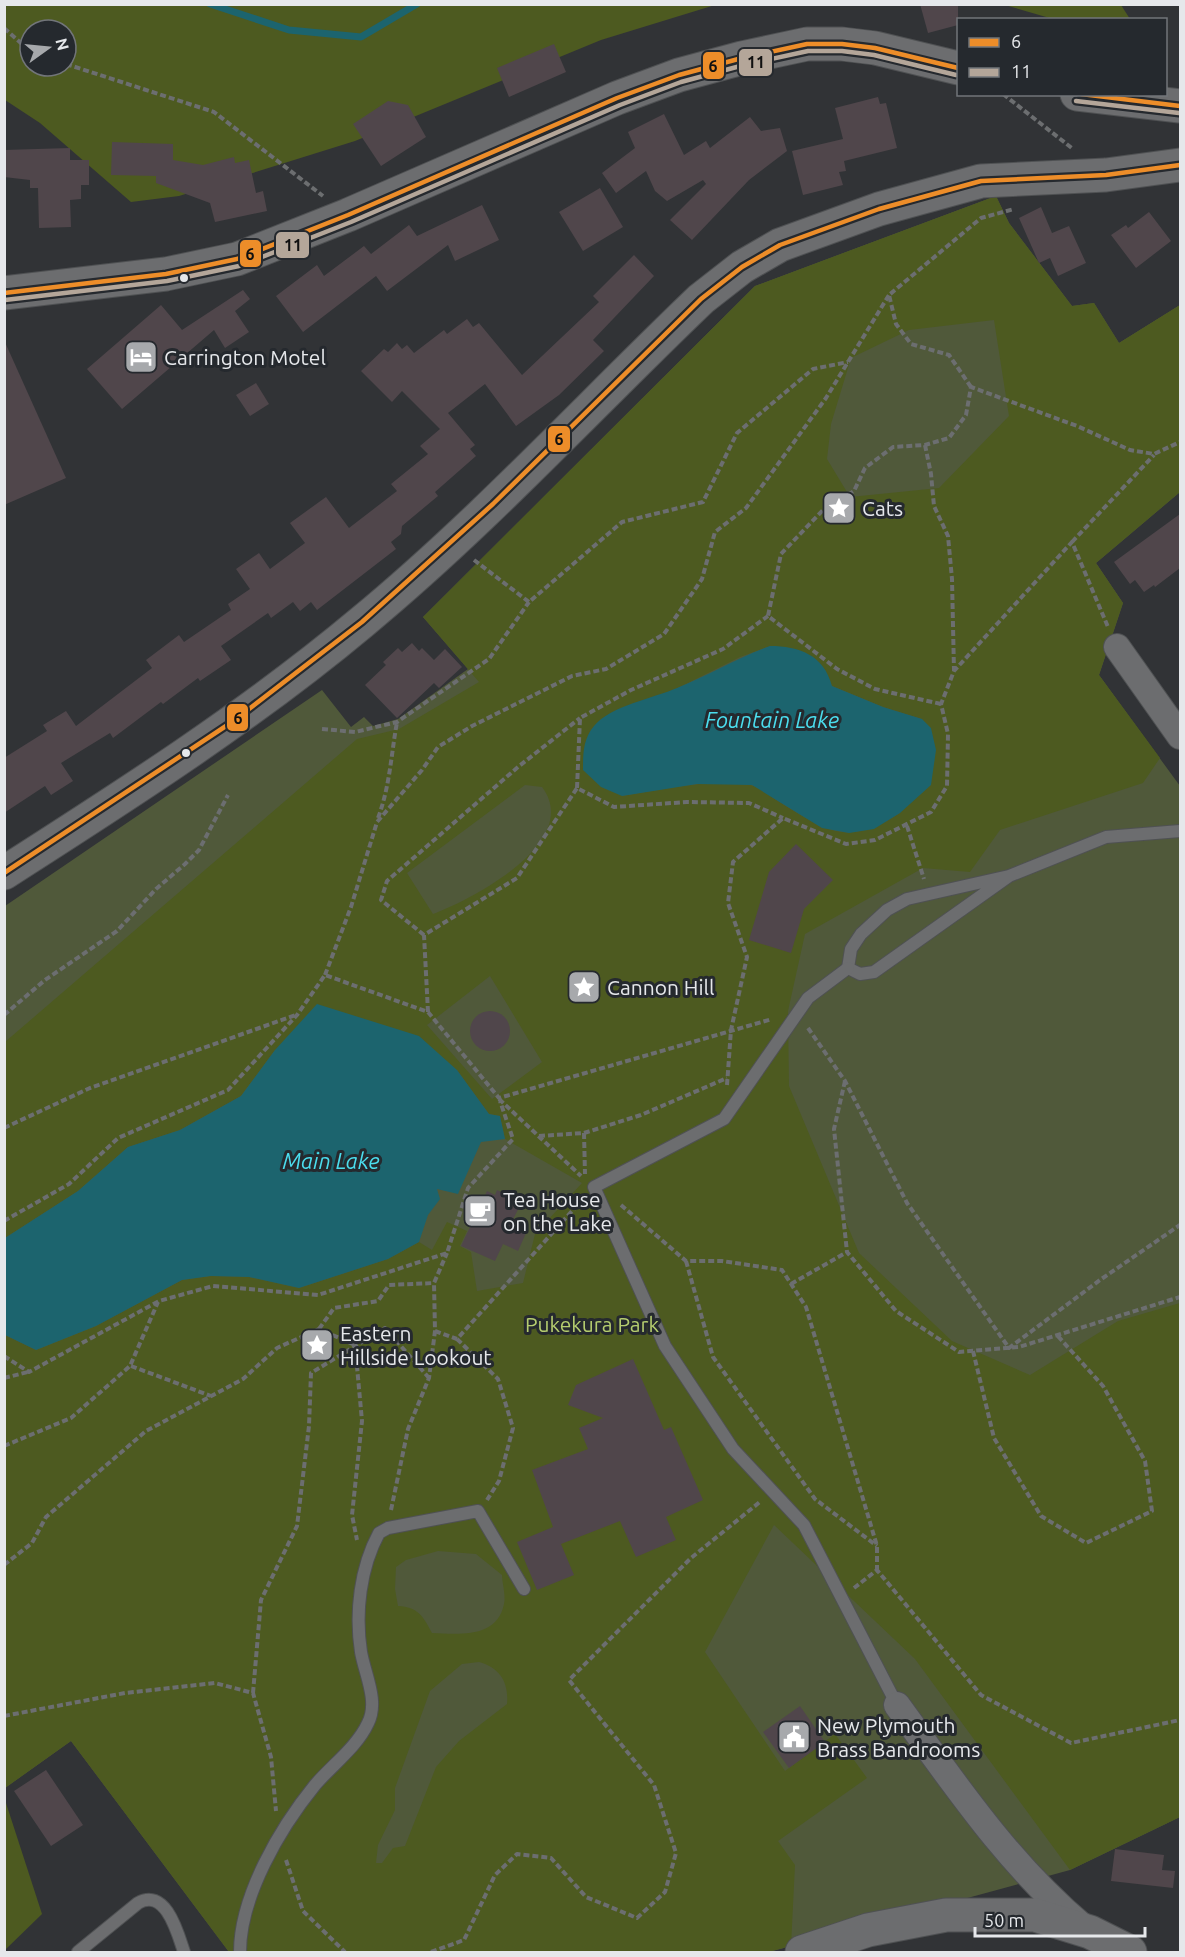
<svg xmlns="http://www.w3.org/2000/svg" width="1185" height="1957" font-family="Ubuntu,sans-serif">
  <style>
    .green { fill: #50593a }
    .forest { fill: #4d5a20; fill-rule: evenodd }
    .water { fill: #1c646e }
    .lines { fill: none; stroke-linecap: round; stroke-linejoin: round }
    .stream { stroke: #1c646e; stroke-width: 7 }
    .building { fill: #50464b }
    .lane-casing { stroke: #4f5153; stroke-width: 14 }
    .street-casing { stroke: #4f5153; stroke-width: 28 }
    .secondary-casing { stroke: #4f5153; stroke-width: 35 }
    .path { stroke: #6c6e70; stroke-width: 4; stroke-dasharray: 6 3; stroke-linecap: butt }
    .lane { stroke: #6c6d6f; stroke-width: 12 }
    .street { stroke: #6c6d6f; stroke-width: 26 }
    .secondary { stroke: #6c6d6f; stroke-width: 33 }
    .bus-1-casing { stroke: #25292e; stroke-width: 9 }
    .bus-2-casing { stroke: #25292e; stroke-width: 9 }
    .bus-1 { stroke: #ed8d29; stroke-width: 4.5 }
    .bus-2 { stroke: #b4a699; stroke-width: 4.5 }
    .bus-dot { fill: #e6e8eb; stroke: #25292e; stroke-width: 2 }
    .labels { text-anchor: middle; dominant-baseline: central; stroke-width: 6; stroke-linejoin: round; paint-order: stroke }
    .poi-label { font-size: 21px; fill: #e6e8eb; stroke: #25292e; text-anchor: start }
    .park-label { font-size: 21px; fill: #b5cd6f; stroke: #25292e }
    .water-label { font-size: 22px; font-style: italic; fill: #4bddee; stroke: #25292e }
    .line-badge { stroke: #25292e; stroke-width: 2 }
    .pale-badge-label { font-size: 16px; text-anchor: middle; font-weight: bold; fill: #111 }
  </style>
  <rect width="100%" height="100%" fill="#313336"/>
  <polygon class="green" points="996,196 1009,223 1072,306 1094,303 1119,343 1180,305 1180,492 1096,563 1123,603 1099,675 1180,786 1180,1817 1070,1870 769,1952 229,1952 71,1741 5,1788 5,906 322,690 351,727 364,717 373,726 398,719 468,669 423,617 755,286"/>
  <g class="forest">
    <path d="M4,5H715L601,40L355,141L179,196L131,202L40,123L5,100ZM30,30H66V66H30Z"/>
    <polygon points="1005,5 1121,5 1130,19 1053,19"/>
    <path d="M996,196L1009,223L1072,306L1094,303L1119,343L1180,305V492L1096,563L1123,603L1099,675L1160,758L1143,783L1000,830L970,872L923,868L805,934L788,1011L789,1086L859,1253L952,1341L1030,1375L1118,1321L1180,1303V1817L1070,1870L915,1659L774,1525L705,1652L785,1771L835,1734L867,1778L778,1841L795,1865L791,1946L768,1952H229L71,1741L5,1788V1335L36,1350L96,1326L182,1280L211,1276L249,1277L299,1288L388,1259L419,1242L432,1250L447,1222L467,1231L460,1246L471,1252L477,1291L523,1283L535,1234L582,1183L505,1139L500,1116L489,1114L457,1070L275,1050L241,1096L180,1130L128,1147L78,1191L5,1238V1042L357,739L399,729L479,682L423,617L755,286ZM994,320L1009,416L939,488L850,497L827,459L831,424L851,358L909,330ZM770,646L832,686L883,707L922,719L900,813C846,847 828,832 778,801C770,796 760,787 750,785C709,778 663,790 622,796L678,688L740,657ZM525,785L542,787C583,841 473,899 433,914L407,873ZM490,976L542,1062L492,1099L427,1025ZM438,1551L476,1554L502,1575C502,1583 506,1595 504,1604C497,1639 458,1634 432,1633C423,1616 418,1607 398,1606L395,1589L396,1567L406,1560ZM479,1662C500,1668 509,1682 507,1704L459,1741L436,1767L405,1846L393,1848L382,1863H376L378,1845L395,1810V1788L430,1691L462,1664Z"/>
    <polygon points="5,1800 42,1914 5,1950 4,1950"/>
  </g>
  <g class="water">
    <path d="M770,646C799,646 824,655 832,686L883,707L922,719L931,728L936,750L931,785L900,813L874,829L849,833L822,828L752,785L697,784L622,796L601,787L583,770C583,754 583,739 594,726C610,706 654,698 677,688C709,675 737,658 770,646Z"/>
    <polygon points="317,1004 419,1036 457,1070 489,1114 500,1116 505,1139 481,1142 458,1194 437,1189 440,1199 428,1215 419,1242 388,1259 299,1288 249,1277 211,1276 182,1280 96,1326 36,1350 5,1335 5,1238 78,1191 128,1147 180,1130 241,1096 275,1050"/>
  </g>
  <g class="lines">
    <polyline class="stream" points="210,4 289,30 361,37 417,4"/>
  </g>
  <g class="building">
    <polygon points="920,4 958,4 958,25 928,33"/>
    <polygon points="554,44 566,72 509,97 497,68"/>
    <polygon points="878,97 880,104 886,103 897,148 844,161 846,171 839,172 843,185 803,195 792,151 843,139 835,108"/>
    <polygon points="388,101 408,105 426,137 381,166 353,124"/>
    <polygon points="664,114 684,155 706,141 710,148 750,117 761,131 780,128 787,151 749,180 692,240 670,220 706,184 703,180 667,201 655,191 646,171 616,193 602,173 635,148 628,132"/>
    <polygon points="112,142 173,144 173,160 203,165 234,157 235,163 249,160 256,193 263,191 267,211 215,222 210,203 156,183 156,176 111,175"/>
    <polygon points="70,148 70,160 89,160 89,185 81,185 81,199 70,200 71,227 39,228 38,188 30,188 30,180 4,177 4,150"/>
    <polygon points="600,188 623,227 583,251 559,212"/>
    <polygon points="482,205 499,240 455,261 448,245 387,291 376,276 303,332 276,296 317,265 324,276 364,246 371,254 409,225 417,236"/>
    <polygon points="1041,207 1052,233 1069,226 1086,263 1058,276 1050,258 1039,263 1019,218"/>
    <polygon points="1149,212 1171,241 1136,268 1111,235 1126,225 1128,228"/>
    <polygon points="634,255 654,276 593,340 604,351 559,395 516,426 485,384 448,413 475,445 470,449 476,456 435,492 438,496 402,526 401,534 391,542 396,549 317,610 311,602 300,611 293,602 271,618 268,613 221,646 231,660 200,681 198,678 163,704 161,702 113,738 110,733 61,763 73,781 51,795 45,786 4,813 4,758 47,731 43,725 66,711 76,726 152,668 146,660 179,635 184,642 231,610 228,604 250,589 236,569 259,553 270,569 305,543 290,523 326,497 349,528 397,491 391,484 428,454 420,446 440,429 402,391 392,402 361,371 384,349 388,352 397,343 402,349 407,345 414,353 444,330 447,334 467,319 473,327 479,323 522,375 599,302 593,296"/>
    <polygon points="243,290 250,299 235,311 249,332 225,348 214,330 122,409 87,369 161,305 182,330"/>
    <polygon points="4,340 66,478 4,505"/>
    <polygon points="256,383 269,404 250,416 236,395"/>
    <polygon points="1180,514 1180,568 1155,587 1154,585 1144,592 1135,580 1130,584 1114,562"/>
    <polygon points="412,643 419,651 422,648 434,660 445,649 462,667 439,688 434,683 397,718 365,685 386,665 383,662 398,648 402,652"/>
    <polygon points="796,844 833,880 804,909 791,953 749,940 769,872"/>
    <circle cx="490" cy="1031" r="20"/>
    <polygon points="497,1190 522,1202 510,1225 526,1233 518,1251 503,1244 495,1261 461,1246 487,1191 495,1195"/>
    <polygon points="633,1359 664,1430 671,1427 703,1500 666,1517 676,1540 636,1557 620,1521 561,1544 574,1575 537,1590 517,1542 553,1527 532,1470 588,1449 579,1428 603,1418 568,1405 576,1385"/>
    <polygon points="800,1706 825,1742 789,1768 763,1732"/>
    <polygon points="46,1770 83,1825 51,1846 14,1791"/>
    <polygon points="1115,1849 1164,1855 1162,1870 1175,1871 1173,1888 1111,1881"/>
  </g>
  <g class="lines">
    <defs>
      <g id="lane">
        <polyline points="1009,876 874,972 860,974 848,968 851,949 861,934 887,910 907,899 1009,876 1106,837 1180,831"/>
        <polyline points="848,968 808,998 724,1119 594,1187 665,1346 733,1449 804,1525 897,1705"/>
        <path d="M78,1952L138,1903C166,1887 178,1934 184,1952"/>
        <path d="M240,1952C240,1896 280,1828 315,1785C332,1765 357,1747 368,1723C379,1701 365,1675 361,1652C355,1613 360,1568 379,1533L388,1528L478,1511L524,1589"/>
      </g>
      <g id="street">
        <polyline points="1117,647 1180,736"/>
        <path d="M897,1705C954,1783 1008,1864 1083,1927"/>
      </g>
      <g id="secondary">
        <polyline points="1077,94 1180,106"/>
        <polyline points="4,293 166,274 237,259 348,215 617,98 679,75 742,58 807,44 842,44 875,48 958,68"/>
        <path d="M4,873C126,795 251,715 362,622C483,522 588,407 701,299L742,267L780,245L879,209L981,181L1106,175L1180,165"/>
        <polyline points="802,1952 868,1930 946,1915 1035,1915 1090,1932 1130,1952"/>
      </g>
    </defs>
    <use href="#lane" class="lane-casing"/>
    <use href="#street" class="street-casing"/>
    <use href="#secondary" class="secondary-casing"/>
    <g class="path">
      <polyline points="316,4 329,4"/>
      <polyline points="4,28 30,51"/>
      <polyline points="66,64 214,112 323,196"/>
      <polyline points="1003,94 1073,149"/>
      <polyline points="971,387 949,355 911,344 896,324 889,295 981,218 1014,209"/>
      <polyline points="925,445 931,474 934,506 948,536 952,579 954,671"/>
      <polyline points="1072,542 1154,455"/>
      <polyline points="474,560 529,602 622,522 703,502 737,433 813,369 848,362"/>
      <polyline points="941,704 875,689 837,669 768,616 781,554 824,509 854,491 865,468 893,447 925,445 949,438 966,415 971,387 1077,426 1130,450 1154,454 1180,442"/>
      <polyline points="322,729 355,732 397,722 489,659 529,602"/>
      <polyline points="577,788 580,718 631,690 723,649 768,616"/>
      <path d="M378,818C390,786 391,755 397,722"/>
      <polyline points="907,826 924,879"/>
      <polyline points="424,935 381,900 387,881 518,767 580,718"/>
      <polyline points="325,975 351,907 377,822 422,770 438,747 472,726 572,676 606,669 664,634 702,579 715,532 746,508 826,398 889,295"/>
      <polyline points="428,1012 424,935 517,878 577,788 614,807 687,802 749,803 783,818"/>
      <polyline points="4,1015 45,980 117,931 156,889 185,864 199,850 228,795"/>
      <polyline points="808,1028 845,1081 907,1203 1009,1348 1100,1280 1180,1225"/>
      <polyline points="845,1081 834,1129 847,1252 896,1311 959,1352 1019,1347 1180,1297"/>
      <polyline points="727,1085 731,1030 747,957 728,903 733,862 783,818 846,844 875,840 931,812 947,786 948,734 941,704 954,671 1072,542 1108,627"/>
      <polyline points="499,1099 581,1176"/>
      <polyline points="4,1128 90,1088 296,1015"/>
      <polyline points="584,1133 585,1174"/>
      <polyline points="539,1136 584,1133 641,1115 727,1078"/>
      <polyline points="621,1205 686,1261 722,1261 782,1270 806,1307 877,1546 877,1570"/>
      <polyline points="4,1221 69,1184 118,1138 228,1090 297,1015 325,975 428,1012 499,1098 772,1019"/>
      <polyline points="686,1261 713,1357 815,1499 877,1546"/>
      <polyline points="791,1284 847,1252"/>
      <polyline points="319,1329 334,1308 378,1301 389,1285 434,1283"/>
      <polyline points="435,1331 457,1339 581,1201"/>
      <polyline points="457,1339 498,1379 513,1428 499,1481 487,1500"/>
      <polyline points="973,1351 994,1438 1041,1516 1086,1543 1152,1511 1145,1461 1103,1386 1056,1334"/>
      <polyline points="4,1356 29,1372 159,1301 213,1286 318,1295 447,1253 468,1188 513,1139 500,1101"/>
      <polyline points="131,1366 211,1396"/>
      <polyline points="4,1378 28,1372"/>
      <polyline points="4,1446 71,1418 130,1366 158,1302"/>
      <polyline points="391,1510 408,1429 429,1378 435,1331 434,1283 447,1253"/>
      <polyline points="4,1565 32,1543 46,1517 146,1431 243,1379 277,1348 319,1329 355,1345 362,1421 352,1515 357,1540"/>
      <polyline points="854,1588 877,1570 981,1695 1071,1743 1180,1720"/>
      <polyline points="253,1693 261,1600 297,1526 309,1426 311,1373 385,1328 429,1378"/>
      <polyline points="4,1716 125,1693 215,1683 253,1693 271,1757 276,1811"/>
      <polyline points="286,1860 303,1911 345,1952"/>
      <polyline points="431,1952 464,1940 495,1875 517,1854 551,1858 586,1897 637,1918 665,1892 676,1853 654,1785 569,1680 691,1558 761,1501"/>
    </g>
    <use href="#lane" class="lane"/>
    <use href="#street" class="street"/>
    <use href="#secondary" class="secondary"/>
    <defs>
      <g id="bus-1">
        <polyline points="1081,94 1180,106"/>
        <polyline points="4,293 166,274 237,259 348,215 617,98 679,75 742,58 807,44 842,44 875,48 958,68"/>
        <polyline points="4,873 232,722 362,622 493,504 701,299 742,267 780,245 879,209 981,181 1106,175 1180,165"/>
      </g>
      <g id="bus-2">
        <polyline points="1076,101 1179,113"/>
        <polyline points="5,300 167,281 239,266 351,222 620,105 681,82 744,65 808,51 842,51 874,55 956,75"/>
      </g>
    </defs>
    <use href="#bus-1" class="bus-1-casing"/>
    <use href="#bus-2" class="bus-2-casing"/>
    <use href="#bus-1" class="bus-1"/>
    <use href="#bus-2" class="bus-2"/>
  </g>
  <defs>
    <symbol id="hotel-square" viewBox="-11 -11 22 22"><rect x="-9" y="-9" width="18" height="18" rx="4" fill="#a7a9ac" stroke="#25292e"/><path d="M-6-4.5h1.5V1H6V5H4.5V3h-9V5H-6ZM-4 0a1.8 1.8 0 1 1 3.6 0ZM.5 0V-2.5h3Q6-2.5 6 0Z" fill="#fff"/></symbol>
    <symbol id="sight-square" viewBox="-11 -11 22 22"><rect x="-9" y="-9" width="18" height="18" rx="4" fill="#a7a9ac" stroke="#25292e"/><path d="M0-6L1.8-2.2L6-1.7L2.9 1.2L3.7 5.4L0 3.3L-3.7 5.4L-2.9 1.2L-6-1.7L-1.8-2.2Z" fill="#fff"/></symbol>
    <symbol id="cafe-square" viewBox="-11 -11 22 22"><rect x="-9" y="-9" width="18" height="18" rx="4" fill="#a7a9ac" stroke="#25292e"/><path d="M-5.5-4.5H6V0H3Q3 3.5 0 3.5H-2.5Q-5.5 3.5-5.5 0ZM3-3.2v2h1.7v-2ZM-6 4.5H4V6H-6Z" fill="#fff"/></symbol>
    <symbol id="civic-square" viewBox="-11 -11 22 22"><rect x="-9" y="-9" width="18" height="18" rx="4" fill="#a7a9ac" stroke="#25292e"/><path d="M-.6-6.5H3V-4.5H.6V-3L4-1V1h2V6H-6V1h2V-1L-.6-3ZM-1.2 2.5V6h2.4V2.5Z" fill="#fff"/></symbol>
  </defs>
  <g fill-rule="evenodd">
    <use href="#hotel-square" x="122" y="338" width="38" height="38"/>
    <use href="#sight-square" x="820" y="489" width="38" height="38"/>
    <use href="#sight-square" x="565" y="968" width="38" height="38"/>
    <use href="#cafe-square" x="461" y="1192" width="38" height="38"/>
    <use href="#sight-square" x="298" y="1326" width="38" height="38"/>
    <use href="#civic-square" x="775" y="1718" width="38" height="38"/>
  </g>
  <g class="bus-dot">
    <circle cx="184" cy="278" r="5"/>
    <circle cx="186" cy="753" r="5"/>
  </g>
  <g class="labels">
    <g class="poi-label">
      <text x="164" y="357">Carrington Motel</text>
      <text x="862" y="508">Cats</text>
      <text x="607" y="987">Cannon Hill</text>
      <text x="503" y="1199">Tea House<tspan x="503" dy="24">on the Lake</tspan></text>
      <text x="340" y="1333">Eastern<tspan x="340" dy="24">Hillside Lookout</tspan></text>
      <text x="817" y="1725">New Plymouth<tspan x="817" dy="24">Brass Bandrooms</tspan></text>
    </g>
    <g class="park-label">
      <text x="592" y="1324">Pukekura Park</text>
    </g>
    <g class="water-label">
      <text x="772" y="719">Fountain Lake</text>
      <text x="331" y="1160">Main Lake</text>
    </g>
  </g>
  <g class="line-badge">
    <rect x="738" y="48" width="35" height="29" rx="6" fill="#b4a699"/>
    <rect x="702" y="51" width="23" height="29" rx="6" fill="#ed8d29"/>
    <rect x="275" y="231" width="35" height="28" rx="6" fill="#b4a699"/>
    <rect x="239" y="239" width="23" height="29" rx="6" fill="#ed8d29"/>
    <rect x="547" y="425" width="24" height="28" rx="6" fill="#ed8d29"/>
    <rect x="226" y="703" width="23" height="29" rx="6" fill="#ed8d29"/>
  </g>
  <g class="pale-badge-label">
    <text x="756" y="68">11</text>
    <text x="713" y="72">6</text>
    <text x="293" y="251">11</text>
    <text x="250" y="260">6</text>
    <text x="559" y="445">6</text>
    <text x="238" y="724">6</text>
  </g>
  <rect width="1185" height="1957" fill="none" stroke="#e6e8eb" stroke-width="12"/>
  <rect x="957" y="18" width="210" height="78" fill="#25292e" stroke="#72757a" stroke-width="1.5"/>
  <rect x="969" y="38" width="30" height="9" fill="#ed8d29" stroke="#72757a" stroke-width="1.5"/>
  <text x="1011" y="48" font-size="18" fill="#e6e8eb">6</text>
  <rect x="969" y="68" width="30" height="9" fill="#b4a699" stroke="#72757a" stroke-width="1.5"/>
  <text x="1011" y="78" font-size="18" fill="#e6e8eb">11</text>
  <g transform="translate(48 48) rotate(75)"><circle r="28" fill="#25292e" stroke="#72757a" stroke-width="1.5"/>
  <path d="M0-4.5L10 22L0 15L-10 22Z" fill="#a7a9ac"/>
  <text y="-9" font-size="16" font-weight="bold" text-anchor="middle" fill="#e6e8eb">N</text>
  </g>
  <path d="M975 1927v9h170v-9" fill="none" stroke="#e6e8eb" stroke-width="3"/>
  <text x="984" y="1927" font-size="18" fill="#e6e8eb" stroke="#25292e" stroke-width="4.5" paint-order="stroke">50 m</text>
</svg>
